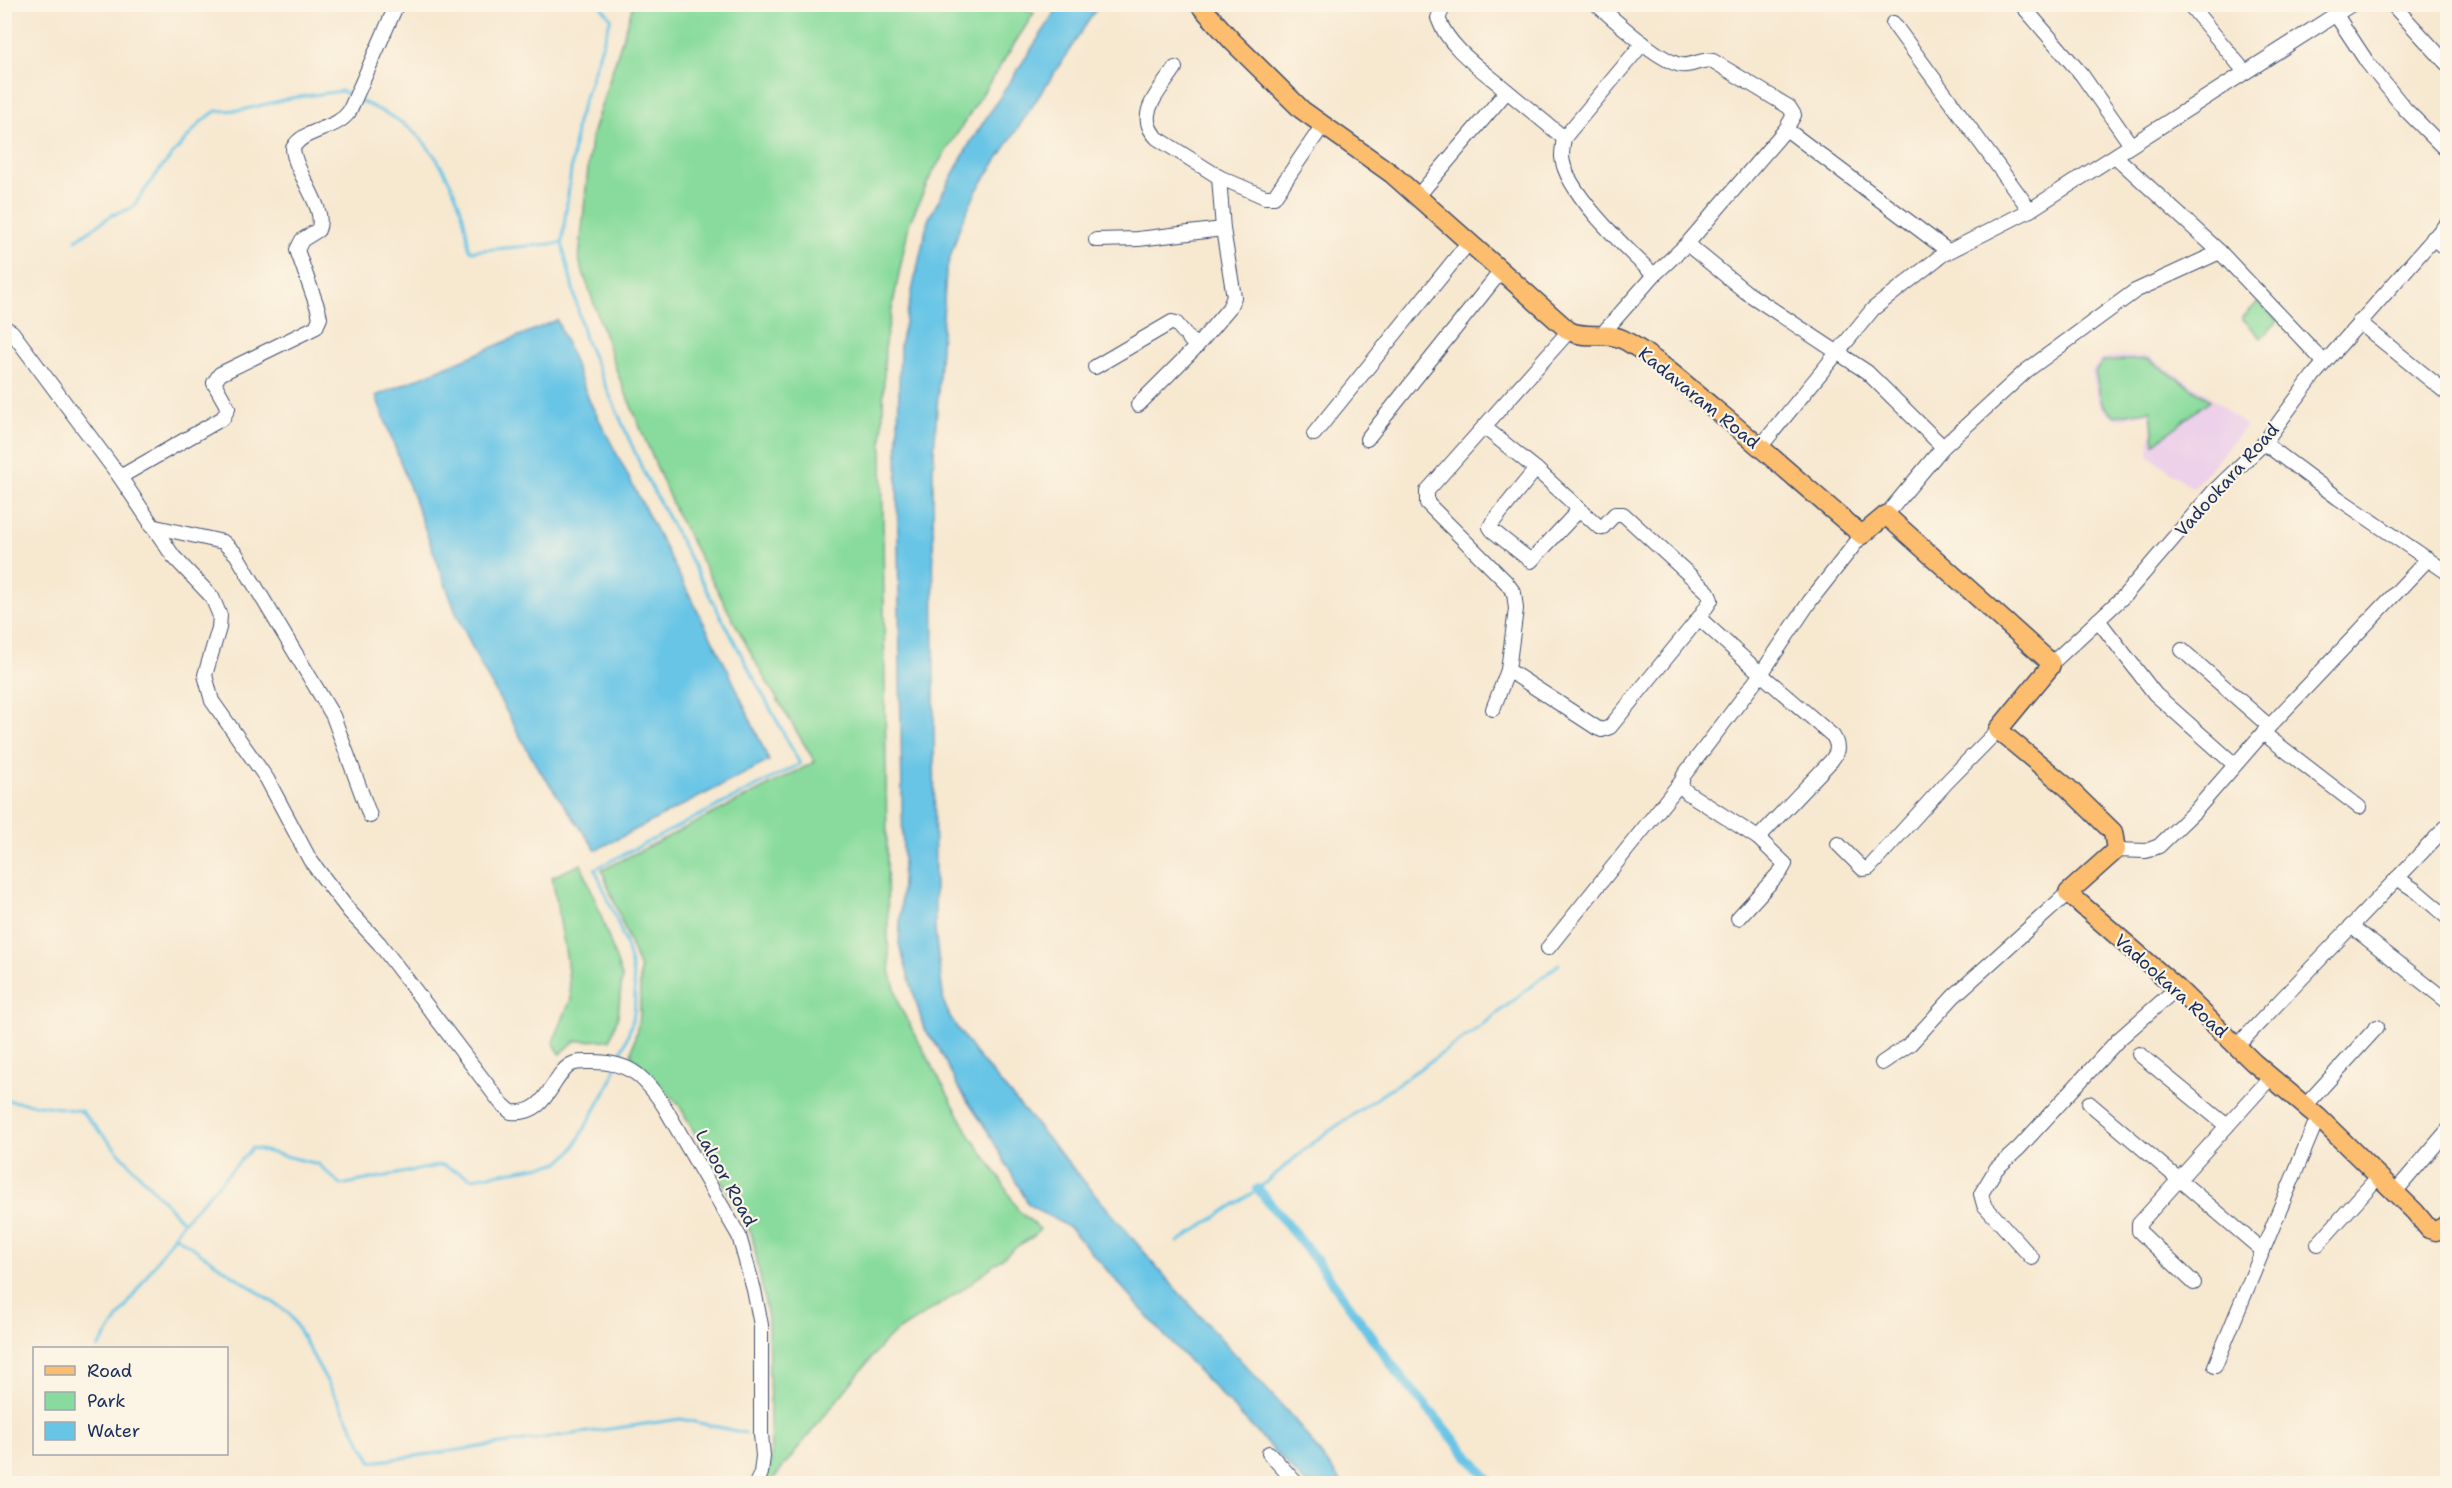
<svg xmlns="http://www.w3.org/2000/svg" width="2452" height="1488" font-family="'Shantell Sans',sans-serif">
  <style>
    .built { fill: #edd0e9 }
    .green { fill: #88db9c; stroke: #52857d; stroke-width: 1.5 }
    .water { fill: #68c5e6; stroke: #427aa2; stroke-width: 1.5 }
    .lines { fill: none; stroke-linecap: round; stroke-linejoin: round }
    .stream { stroke: #68c5e6; stroke-width: 3 }
    .canal { stroke: #68c5e6; stroke-width: 10 }
    .minor-casing { stroke: #3c4b6f; stroke-width: 16 }
    .major-casing { stroke: #3c4b6f; stroke-width: 21 }
    .minor { stroke: #fff; stroke-width: 14 }
    .major { stroke: #fcbd6e; stroke-width: 18 }
    .labels { text-anchor: middle; dominant-baseline: central; stroke-width: 4.5; stroke-linejoin: round; paint-order: stroke }
    .street-label { font-size: 18px; fill: #1b2f5e; stroke: #fcf5e5 }
  </style>
  <rect width="100%" height="100%" fill="#fcf5e5"/>
  <filter id="ink" filterUnits="userSpaceOnUse"><feTurbulence type="fractalNoise" baseFrequency=".0167" numOctaves="2"/><feDisplacementMap in="SourceGraphic" scale="12" xChannelSelector="R" yChannelSelector="G"/><feConvolveMatrix kernelMatrix="1 2 1 2 8 2 1 2 1" color-interpolation-filters="sRGB"/></filter>
  <filter id="wash" filterUnits="userSpaceOnUse"><feTurbulence type="fractalNoise" baseFrequency=".008" numOctaves="4" result="noise"/><feDisplacementMap in="SourceGraphic" scale="24" xChannelSelector="R" yChannelSelector="G"/><feGaussianBlur stdDeviation="1.35" result="paint"/><feColorMatrix in="noise" values="0 0 0 0 0 0 0 0 0 0 0 0 0 0 0 0 0 1.4 0 .05"/><feComposite in="paint" operator="in"/></filter>
  <g filter="url(#wash)">
    <rect width="100%" height="100%" fill="#f7e8d0"/>
    <polygon class="built" points="2122,355 2149,356 2206,393 2246,426 2193,488 2148,455 2152,424 2149,413 2118,420 2104,411 2098,403 2091,371 2101,358"/>
    <g class="green">
      <polygon points="1015,4 1034,13 932,173 909,224 885,343 882,444 888,938 890,970 900,1007 971,1137 998,1175 1018,1210 1040,1229 1033,1237 1019,1245 962,1290 896,1332 885,1341 770,1483 762,1483 771,1463 768,1318 752,1235 679,1105 631,1055 640,1015 640,969 602,870 815,762 762,674 676,513 618,375 579,260 591,138 633,5"/>
      <polygon points="2258,302 2278,321 2261,338 2242,318"/>
      <polygon points="2148,359 2210,400 2154,444 2151,410 2115,416 2102,404 2095,372 2103,361"/>
      <polygon points="581,864 597,904 622,977 618,1016 610,1040 575,1041 560,1054 553,1042 571,999 566,955 552,877"/>
    </g>
    <g class="water">
      <polygon points="1060,5 1099,5 977,190 960,226 946,271 933,469 935,931 944,1003 951,1019 975,1053 1174,1287 1294,1419 1342,1483 1305,1483 1165,1336 1070,1228 1029,1205 987,1130 958,1087 938,1047 924,1029 899,944 903,862 897,474 900,345 928,220 970,143"/>
      <polygon points="557,320 589,400 728,670 769,761 596,850 536,765 480,664 456,613 376,396"/>
    </g>
    <g class="lines">
      <g class="stream">
        <path d="M599,4L611,18L577,122L562,243L585,339L645,475L800,764L595,869C614,914 640,963 634,1013C632,1029 623,1047 617,1062"/>
        <path d="M358,100C377,109 399,118 415,133C445,162 465,206 469,248L472,251L562,243"/>
        <polyline points="76,240 112,215 132,208 161,168 201,122 216,111 242,110 291,98 342,91 353,97"/>
        <polyline points="4,1100 81,1111 183,1222"/>
        <polyline points="174,1235 289,1313 372,1462 681,1419 745,1433"/>
        <polyline points="1178,1242 1258,1189 1315,1141 1480,1027 1559,964"/>
        <polyline points="98,1348 183,1222 252,1148 318,1164 341,1185 442,1165 472,1178 559,1163 572,1151 611,1081 615,1068"/>
      </g>
      <polyline class="canal" points="1258,1189 1317,1261 1400,1376 1492,1484"/>
    </g>
  </g>
  <g filter="url(#ink)">
    <g class="lines">
      <defs>
        <g id="minor">
          <path d="M1596,4C1615,20 1659,61 1681,65C1692,67 1701,58 1713,61L1789,107L1794,115L1786,129"/>
          <polyline points="2021,4 2082,75 2131,145"/>
          <polyline points="2189,4 2245,72"/>
          <polyline points="2392,4 2448,65"/>
          <polyline points="2336,15 2367,62 2405,109 2448,152"/>
          <polyline points="1893,23 2030,210"/>
          <path d="M1643,43L1564,138C1563,144 1562,151 1562,157C1565,192 1628,250 1654,275"/>
          <polyline points="1507,91 1564,138"/>
          <polyline points="1219,177 1265,197 1274,197 1323,125"/>
          <path d="M1417,197L1507,91C1483,70 1449,49 1438,18L1445,4"/>
          <polyline points="2433,238 2448,251"/>
          <polyline points="1096,240 1138,239 1223,229"/>
          <polyline points="1687,244 1786,129 1948,251"/>
          <polyline points="2220,252 2324,362"/>
          <polyline points="2359,322 2448,394"/>
          <path d="M4,327L12,332L120,477L173,556L212,597L220,616L219,628L205,675L212,701L267,779L310,860L350,912L379,943L501,1103L511,1112C548,1116 550,1078 570,1065C576,1061 585,1062 593,1062C630,1062 644,1076 664,1106L739,1236L754,1290L761,1325V1434L763,1456L761,1473L756,1484"/>
          <polyline points="1603,333 1654,275 1687,244 1746,292 1867,372 1943,447"/>
          <polyline points="1095,367 1172,322 1176,323 1196,347"/>
          <path d="M1138,405L1196,347L1229,308L1234,297L1223,229L1219,177L1157,138C1133,115 1161,90 1175,68"/>
          <path d="M1484,427L1536,469L1598,526L1602,528L1615,514H1623L1708,592L1711,600L1699,618L1761,674L1684,775C1680,784 1681,787 1688,793L1758,838L1785,864L1781,871L1738,918"/>
          <polyline points="1314,434 1469,242"/>
          <polyline points="1367,439 1501,271"/>
          <polyline points="2264,443 2338,498 2448,573"/>
          <polyline points="1761,446 1873,309 1942,255 2030,210 2352,4"/>
          <polyline points="1536,469 1492,523 1490,527 1493,531 1531,561 1580,509"/>
          <path d="M120,477L223,418L228,408L214,383L220,374L316,327L320,318L318,309L297,250L302,240L318,230C328,209 294,173 293,148C304,128 335,131 349,112L397,4"/>
          <polyline points="1886,515 1943,447 2026,371 2135,291 2220,252 2115,156"/>
          <polyline points="151,526 223,542 236,554 333,716 370,816"/>
          <polyline points="2098,620 2155,694 2235,765"/>
          <polyline points="2182,650 2269,726"/>
          <polyline points="2051,664 2124,596 2214,491 2264,443 2313,376 2448,222"/>
          <polyline points="1508,670 1597,728 1602,730 1610,727 1699,618"/>
          <polyline points="1493,709 1508,670 1516,609 1514,593 1506,582 1427,503 1427,491 1569,331"/>
          <polyline points="2359,807 2263,733 2428,559"/>
          <path d="M1758,838L1831,761C1838,752 1839,746 1833,736L1761,674L1810,601L1862,535"/>
          <polyline points="1838,844 1863,869 1869,868 1947,782 1998,730"/>
          <polyline points="2116,850 2146,851 2159,846 2196,810 2263,733"/>
          <polyline points="2397,878 2415,890 2448,918"/>
          <polyline points="2351,926 2448,1002"/>
          <polyline points="1548,948 1681,782"/>
          <polyline points="2237,1046 2448,825"/>
          <polyline points="2139,1054 2227,1126"/>
          <polyline points="1882,1063 1910,1044 1954,996 2068,893"/>
          <polyline points="2089,1103 2263,1251"/>
          <polyline points="2305,1106 2377,1027"/>
          <polyline points="2395,1192 2448,1130"/>
          <polyline points="2318,1244 2378,1177"/>
          <polyline points="2032,1258 1984,1205 1981,1194 1996,1169 2019,1148 2118,1040 2177,988"/>
          <polyline points="2194,1283 2139,1231 2139,1224 2271,1077"/>
          <polyline points="2215,1366 2318,1117"/>
          <polyline points="1269,1453 1297,1484"/>
        </g>
        <path id="major" d="M1199,4L1232,41L1302,110L1392,174L1569,331C1587,340 1607,330 1626,341C1659,360 1687,386 1716,410C1766,451 1813,494 1862,535L1886,515L2049,661L2051,664L2050,667L1998,730L2068,788L2113,832L2116,850L2068,893L2177,988L2253,1062L2318,1117L2415,1212L2429,1229L2436,1231L2448,1224"/>
      </defs>
      <use href="#minor" class="minor-casing"/>
      <use href="#major" class="major-casing"/>
      <use href="#minor" class="minor"/>
      <use href="#major" class="major"/>
    </g>
  </g>
  <g class="labels">
    <g class="street-label">
      <text transform="translate(1699 398) rotate(39)">Kadavaram Road</text>
      <text transform="translate(2227 480) rotate(-48)">Vadookara Road</text>
      <text transform="translate(2171 986) rotate(42)">Vadookara Road</text>
      <text transform="translate(726 1178) rotate(61)">Laloor Road</text>
    </g>
  </g>
  <rect width="2452" height="1488" fill="none" stroke="#fcf5e5" stroke-width="24"/>
  <rect x="33" y="1347" width="195" height="108" fill="#fcf5e5" stroke="#a2a6af" stroke-width="1.5"/>
  <rect x="45" y="1366" width="30" height="9" fill="#fcbd6e" stroke="#a2a6af" stroke-width="1.5"/>
  <text x="87" y="1377" font-size="18" fill="#1b2f5e">Road</text>
  <rect x="45" y="1392" width="30" height="18" fill="#88db9c" stroke="#a2a6af" stroke-width="1.5"/>
  <text x="87" y="1407" font-size="18" fill="#1b2f5e">Park</text>
  <rect x="45" y="1422" width="30" height="18" fill="#68c5e6" stroke="#a2a6af" stroke-width="1.5"/>
  <text x="87" y="1437" font-size="18" fill="#1b2f5e">Water</text>
</svg>
